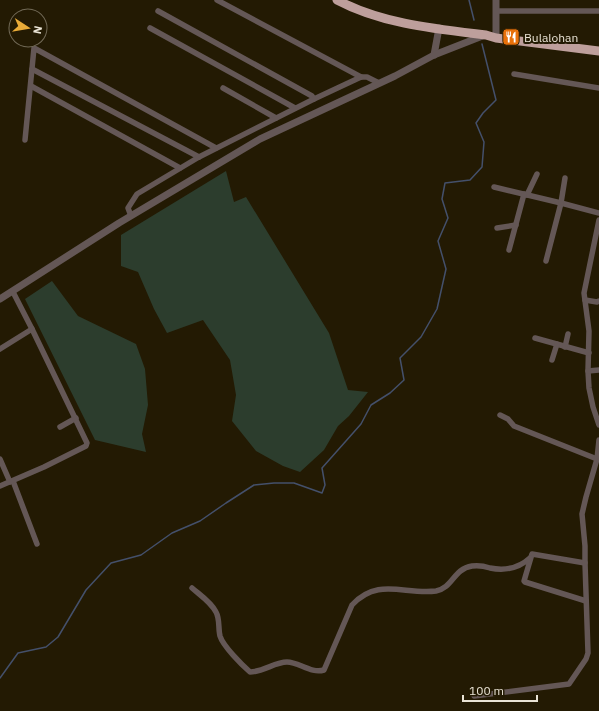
<svg xmlns="http://www.w3.org/2000/svg" width="599" height="711" font-family="'IBM Plex Sans',sans-serif">
  <style>
    .grass { fill: #2c3d2d }
    .lines { fill: none; stroke-linecap: round; stroke-linejoin: round }
    .stream { stroke: #44506b; stroke-width: 1.5 }
    .minor { stroke: #645756; stroke-width: 5.5 }
    .tertiary { stroke: #645756; stroke-width: 7 }
    .trunk { stroke: #be9f9c; stroke-width: 9 }
    .labels { text-anchor: middle; dominant-baseline: central; stroke-width: 4; stroke-linejoin: round; paint-order: stroke }
    .poi-label { font-size: 12px; fill: #e9e3d5; stroke: #231a03; text-anchor: start }
  </style>
  <rect width="100%" height="100%" fill="#231a03"/>
  <g class="grass">
    <polygon points="226,171 234,202 246,197 329,333 348,390 368,392 349,416 338,426 324,450 300,472 283,466 256,451 232,421 236,395 230,360 203,320 167,333 154,309 138,272 121,266 121,235"/>
    <polygon points="52,281 78,316 136,344 145,369 148,405 142,434 146,452 95,440 25,299"/>
  </g>
  <g class="lines">
    <g class="stream">
      <polyline points="469,0 474,20"/>
      <polyline points="0,678 18,653 46,647 58,637 86,590 111,563 141,555 172,533 200,521 226,503 254,485 274,483 294,483 322,493 325,485 322,468 361,424 371,405 390,393 404,380 400,358 421,337 437,309 446,269 438,241 448,218 442,199 445,183 470,180 482,167 484,142 476,123 483,113 496,100 482,44"/>
    </g>
    <g class="minor">
      <polyline points="217,0 361,77"/>
      <polyline points="158,11 312,96 314,99"/>
      <polyline points="497,11 599,11"/>
      <polyline points="150,28 295,108"/>
      <polyline points="32,69 199,157"/>
      <polyline points="514,74 599,88"/>
      <polyline points="31,86 180,168"/>
      <polyline points="223,88 276,118"/>
      <polyline points="25,140 34,48 216,148"/>
      <polyline points="494,187 561,203 599,213"/>
      <polyline points="527,195 537,174"/>
      <polyline points="131,216 128,208 137,194 199,157 314,99 361,77 367,77 379,83"/>
      <polyline points="599,220 584,293 589,331 588,371 589,388 593,407 599,425"/>
      <polyline points="497,228 516,225"/>
      <polyline points="509,250 524,194"/>
      <polyline points="546,261 561,203 565,178"/>
      <polyline points="585,300 597,302 599,301"/>
      <polyline points="535,338 589,353"/>
      <polyline points="565,347 568,334"/>
      <polyline points="0,349 32,329"/>
      <polyline points="552,360 557,344"/>
      <polyline points="588,371 599,370"/>
      <polyline points="500,415 508,419 514,426 597,459"/>
      <polyline points="60,427 76,418"/>
      <polyline points="0,459 10,482"/>
      <polyline points="13,481 37,544"/>
      <polyline points="0,486 44,467 86,446 87,443 32,329 13,292"/>
      <polyline points="585,563 532,554 524,581 525,582 586,601"/>
      <path d="M192,588C200,595 211,602 216,612C220,619 218,628 220,636C223,646 242,665 250,672C263,672 275,662 287,662C299,662 311,674 324,670L352,605C378,577 404,595 436,591C453,588 453,569 472,566C479,565 484,566 490,568C505,571 519,568 530,558"/>
      <polyline points="474,696 569,684 586,659 588,653 585,563 585,546 582,514 586,497 597,459 599,440"/>
    </g>
    <g class="tertiary">
      <polyline points="496,0 496,38"/>
      <polyline points="434,55 439,28"/>
      <polyline points="0,299 119,223 260,139 395,76 434,55 485,35"/>
    </g>
    <path class="trunk" d="M337,0C382,24 436,29 486,35L496,38L599,51"/>
  </g>
  <defs>
    <symbol id="restaurant-square" viewBox="-11 -11 22 22"><rect x="-9" y="-9" width="18" height="18" rx="4" fill="#e8710a" stroke="#231a03"/><path d="M-5-6h1v4h1v-4h1v4h1v-4h1v5L-1.5 .5V6h-2V.5L-5-1ZM5-6V6H3V1.5H1.5Q1.5-4 5-6Z" fill="#fff"/></symbol>
  </defs>
  <g fill-rule="evenodd">
    <use href="#restaurant-square" x="501" y="27" width="20" height="20"/>
  </g>
  <g class="labels">
    <g class="poi-label">
      <text x="524" y="37">Bulalohan</text>
    </g>
  </g>
  <g transform="translate(28 28) rotate(102)"><circle r="19" fill="#231a03" stroke="#726a57"/>
  <path d="M0-3L7 15L0 10L-7 15Z" fill="#e9ab38"/>
  <text y="-6" font-size="11" font-weight="bold" text-anchor="middle" fill="#e9e3d5">N</text>
  </g>
  <path d="M463 695v6h74v-6" fill="none" stroke="#e9e3d5" stroke-width="2"/>
  <text x="469" y="695" font-size="12" fill="#e9e3d5" stroke="#231a03" stroke-width="3" paint-order="stroke">100 m</text>
</svg>
